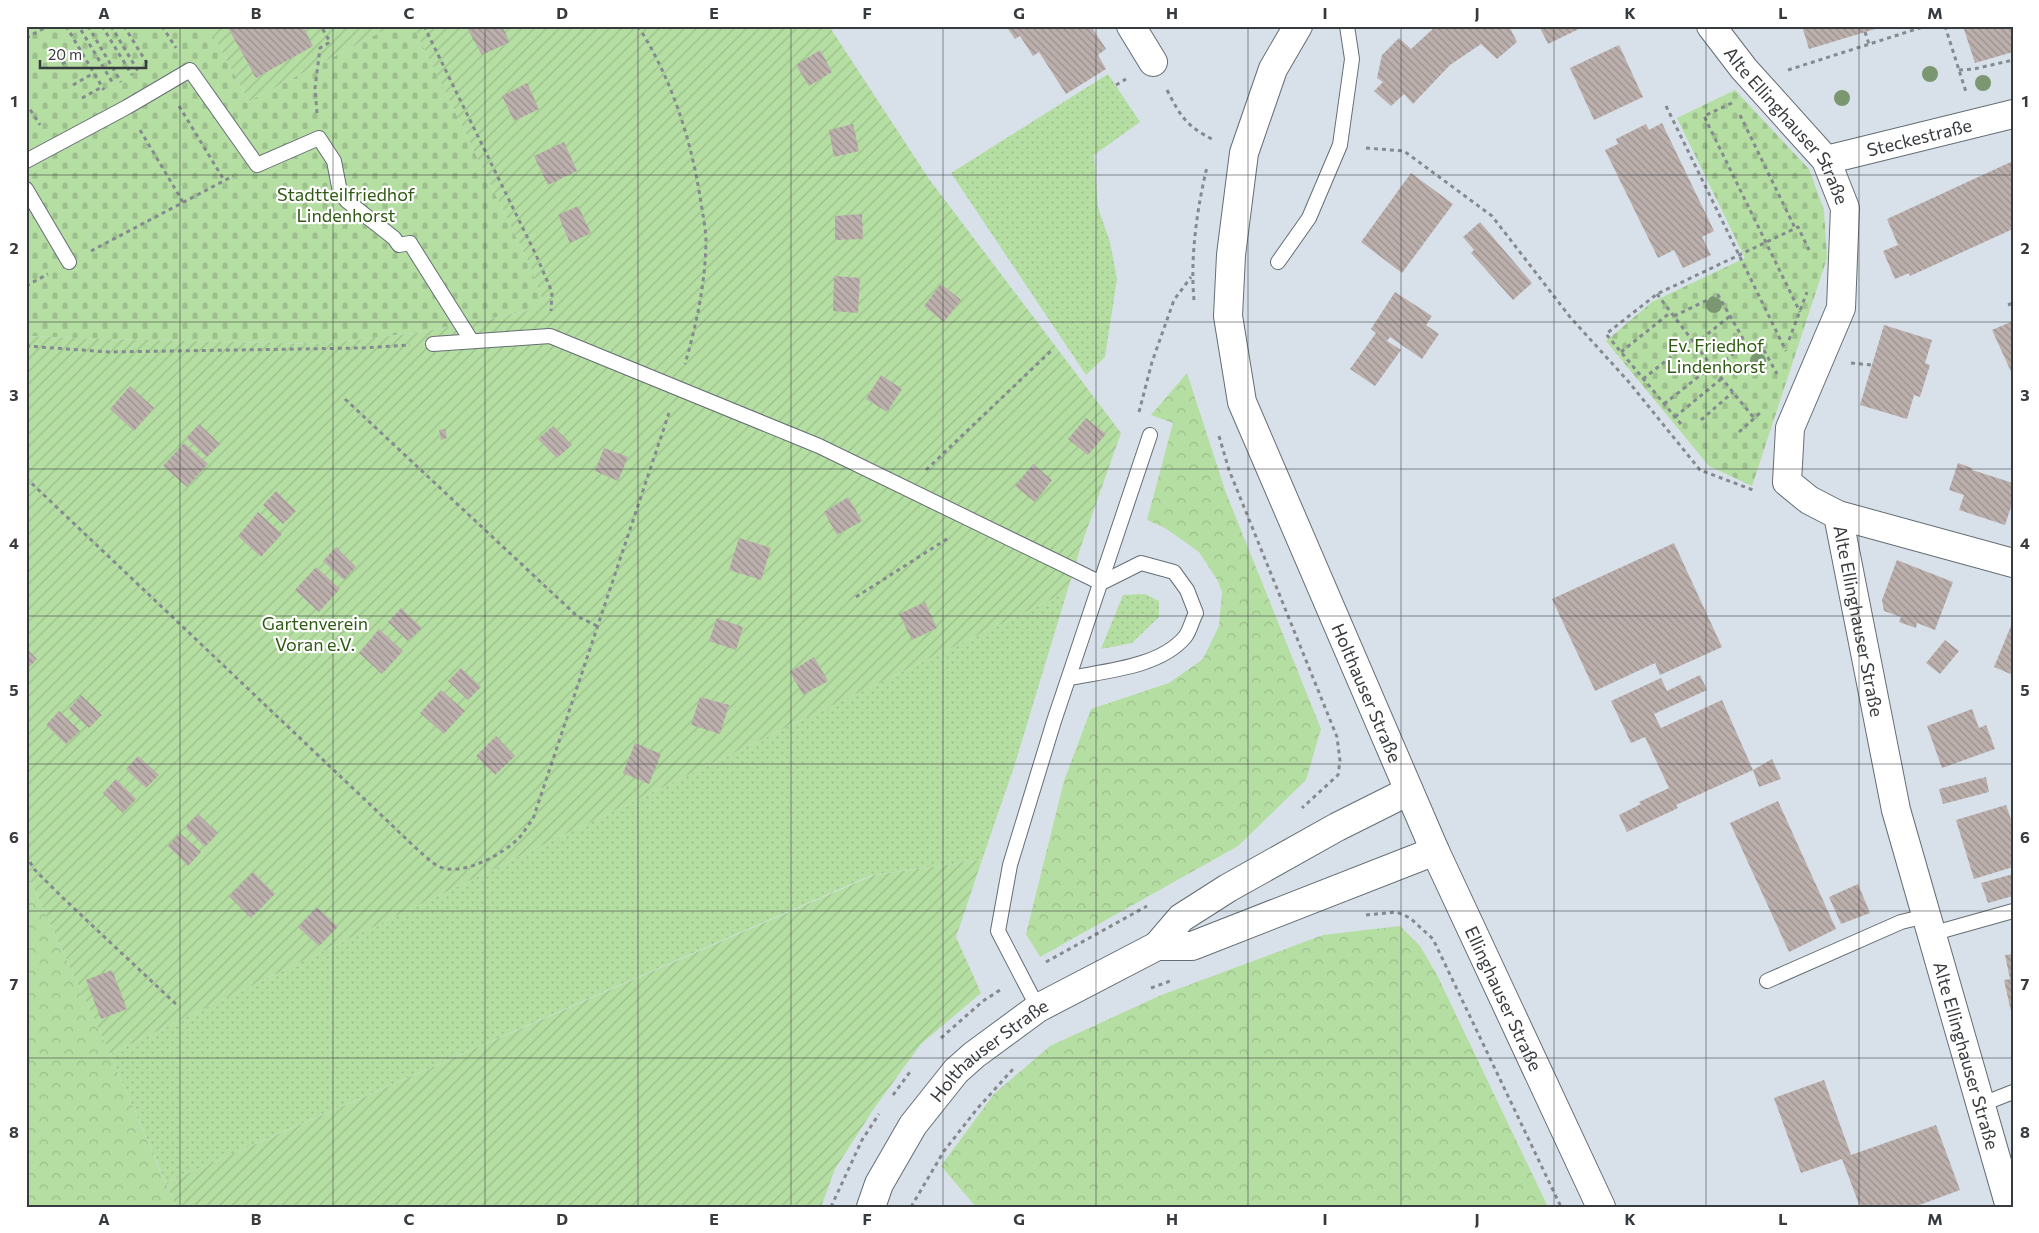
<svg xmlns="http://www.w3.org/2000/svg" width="2039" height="1233" font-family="Commissioner,sans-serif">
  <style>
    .grass { fill: url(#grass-dots) }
    .forest { fill: url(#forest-crowns) }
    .cemetery { fill: url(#cemetery-stones) }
    .garden { fill: url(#garden-furrows) }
    .building { fill: url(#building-back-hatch) }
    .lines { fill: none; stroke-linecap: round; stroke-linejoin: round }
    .service-casing { stroke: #656e74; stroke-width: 16 }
    .minor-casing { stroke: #656e74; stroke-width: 30 }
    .tertiary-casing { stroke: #656e74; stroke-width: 30 }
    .secondary-casing { stroke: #656e74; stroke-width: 30 }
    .path { stroke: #848a8f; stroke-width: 3; stroke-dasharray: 4 4; stroke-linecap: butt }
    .service { stroke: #fff; stroke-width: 14 }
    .minor { stroke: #fff; stroke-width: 28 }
    .tertiary { stroke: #fff; stroke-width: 28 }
    .secondary { stroke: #fff; stroke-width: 28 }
    .tree { fill: #7a9772 }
    .grid { fill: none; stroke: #383b3e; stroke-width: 1; stroke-opacity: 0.55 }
    .labels { text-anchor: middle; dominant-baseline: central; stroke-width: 4.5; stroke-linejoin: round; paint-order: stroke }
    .street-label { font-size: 18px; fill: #383b3e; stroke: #fff }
    .park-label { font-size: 18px; fill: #2e5a11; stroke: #fff }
    .neatline { fill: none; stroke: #383b3e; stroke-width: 2 }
    .grid-label { font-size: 16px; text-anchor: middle; font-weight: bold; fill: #383b3e }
  </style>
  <defs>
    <pattern id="grass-dots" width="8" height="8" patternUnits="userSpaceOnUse" patternTransform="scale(1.25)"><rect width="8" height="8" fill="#b5dea2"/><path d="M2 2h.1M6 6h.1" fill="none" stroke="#9cbf8d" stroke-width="1.8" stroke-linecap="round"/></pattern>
    <pattern id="forest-crowns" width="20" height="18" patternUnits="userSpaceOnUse" patternTransform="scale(1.25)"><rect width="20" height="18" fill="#b5dea2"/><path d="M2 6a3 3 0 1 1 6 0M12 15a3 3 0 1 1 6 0" fill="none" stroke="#9cbf8d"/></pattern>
    <pattern id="cemetery-stones" width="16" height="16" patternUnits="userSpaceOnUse" patternTransform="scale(1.25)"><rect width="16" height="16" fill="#b5dea2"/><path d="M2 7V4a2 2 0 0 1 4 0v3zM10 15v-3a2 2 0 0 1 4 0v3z" fill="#9cbf8d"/></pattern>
    <pattern id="garden-furrows" width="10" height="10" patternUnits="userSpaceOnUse" patternTransform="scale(1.25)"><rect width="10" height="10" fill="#b5dea2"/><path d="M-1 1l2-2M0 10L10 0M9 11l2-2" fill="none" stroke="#9cbf8d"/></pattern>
    <pattern id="building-back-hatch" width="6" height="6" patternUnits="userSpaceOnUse" patternTransform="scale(1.25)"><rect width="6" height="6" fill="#bcb0ad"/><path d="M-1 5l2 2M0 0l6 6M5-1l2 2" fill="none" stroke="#9a908e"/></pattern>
  </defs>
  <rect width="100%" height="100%" fill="#d8e1e9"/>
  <g class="grass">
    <polygon points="1108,74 1140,122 1094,155 1098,208 1110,242 1117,279 1105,357 1086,375 951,173"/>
    <polygon points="1067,592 1014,767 982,860 872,875 166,1183 110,1054"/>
    <polygon points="1145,594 1159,601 1159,617 1132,643 1101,649 1123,595"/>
  </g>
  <g class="forest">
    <polygon points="1187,373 1226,493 1321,729 1306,780 1238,846 1040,957 1026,934 1064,781 1091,709 1169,683 1203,659 1219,626 1222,592 1218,581 1199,552 1165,528 1147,520 1173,423 1151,415"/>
    <polygon points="26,871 110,1054 176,1207 26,1207"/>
    <polygon points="1400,926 1420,946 1437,975 1548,1207 976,1207 941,1166 994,1094 1050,1046 1159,996 1323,935"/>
  </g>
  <g class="cemetery">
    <polygon points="26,26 208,26 249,101 392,26 413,26 528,261 542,299 537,305 526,311 423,332 321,344 104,339 26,336"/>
    <polygon points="1735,90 1809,169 1824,210 1827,258 1752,486 1709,466 1606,341 1652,302 1745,258 1677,118"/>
  </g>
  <g class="garden">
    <polygon points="208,26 392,26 249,101"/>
    <polygon points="413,26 829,26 929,179 1121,433 1081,546 1067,592 110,1054 26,871 26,336 104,339 321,344 423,332 526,311 537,305 542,299 528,261"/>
    <polygon points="982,860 956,937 981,993 921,1044 875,1107 835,1169 821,1207 176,1207 166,1183 874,875"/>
  </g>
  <g class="building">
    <polygon points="227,26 303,26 313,46 256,78"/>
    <polygon points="470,26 502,26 510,42 482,55 467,28"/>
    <polygon points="1006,26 1091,26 1106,49 1098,55 1106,69 1066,94 1039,52 1033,56 1020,36 1015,39"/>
    <polygon points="1436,26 1509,26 1517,42 1497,59 1481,44 1450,65 1413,104 1404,94 1391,106 1374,91 1383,82 1377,78 1382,55 1399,38 1411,49"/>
    <polygon points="1539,26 1585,26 1548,44"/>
    <polygon points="1802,26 1882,26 1882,27 1809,49"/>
    <polygon points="1963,26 2013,26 2013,52 1975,63"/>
    <polygon points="1619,45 1643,97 1594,120 1570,68"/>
    <polygon points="820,50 832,72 809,86 796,65"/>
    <polygon points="527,83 539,109 514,121 502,96"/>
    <polygon points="1662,123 1714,231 1702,237 1711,255 1683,268 1674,250 1658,258 1605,150 1618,144 1616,139 1646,124 1649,130"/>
    <polygon points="853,124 859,151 834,157 829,130"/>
    <polygon points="564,142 577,171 548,185 534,156"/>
    <polygon points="2013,161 2013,229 1910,276 1909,273 1895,279 1883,251 1898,245 1887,219"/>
    <polygon points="1411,173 1453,204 1402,273 1361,242"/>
    <polygon points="578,206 591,233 570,243 558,215"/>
    <polygon points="862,214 863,239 835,240 835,216"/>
    <polygon points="1480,222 1532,283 1513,300 1471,253 1474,250 1463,237"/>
    <polygon points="834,276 860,278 858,313 833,311"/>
    <polygon points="941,284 961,300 944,322 924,306"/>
    <polygon points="1395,292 1432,316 1426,325 1439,334 1422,359 1390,337 1387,341 1401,350 1375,386 1350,369 1376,333 1371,329"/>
    <polygon points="2013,321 2013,376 1992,330"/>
    <polygon points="1884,325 1932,340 1925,363 1930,365 1920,397 1914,395 1907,419 1860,405"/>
    <polygon points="881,375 902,389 887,412 866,399"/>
    <polygon points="130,386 154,408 134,431 110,409"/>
    <polygon points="1086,418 1106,434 1088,455 1068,439"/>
    <polygon points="199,424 220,444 207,457 186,438"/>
    <polygon points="553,426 572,445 557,458 538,439"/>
    <polygon points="445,429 447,438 441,440 439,430"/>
    <polygon points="184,443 208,464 187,487 163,466"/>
    <polygon points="604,448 628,457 618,481 595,471"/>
    <polygon points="1958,463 1972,468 1972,470 2013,483 2013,501 2005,525 1959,510 1964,495 1949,490"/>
    <polygon points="1033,464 1052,480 1035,502 1015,486"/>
    <polygon points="276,491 296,511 283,524 263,505"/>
    <polygon points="848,497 862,521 837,535 824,512"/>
    <polygon points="258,512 282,534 261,557 238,536"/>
    <polygon points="739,538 771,548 761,580 729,570"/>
    <polygon points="1674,543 1722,647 1660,675 1655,663 1595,691 1552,599"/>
    <polygon points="336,547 356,567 344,580 323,561"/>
    <polygon points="1897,560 1953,582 1935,630 1917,623 1916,628 1899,622 1901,617 1884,611 1882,600"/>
    <polygon points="316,567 340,589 319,612 295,590"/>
    <polygon points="925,602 937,628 912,640 899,614"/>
    <polygon points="401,608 422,628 408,641 388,622"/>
    <polygon points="717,618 743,627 736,650 709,641"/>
    <polygon points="2013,621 2013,675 1994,667"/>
    <polygon points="379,629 403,651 382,674 359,653"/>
    <polygon points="1945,640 1959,651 1940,674 1926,663"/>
    <polygon points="26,648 37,659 26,670"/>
    <polygon points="814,657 828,681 803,695 790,672"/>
    <polygon points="461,668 481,687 468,700 448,681"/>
    <polygon points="1700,675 1707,690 1654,714 1661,728 1722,700 1753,770 1772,759 1781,779 1759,787 1753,770 1676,805 1678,808 1627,832 1619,815 1641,804 1639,802 1669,788 1645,737 1631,743 1611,701 1661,678 1667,691"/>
    <polygon points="441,690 465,711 444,734 420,713"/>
    <polygon points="81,695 102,715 89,728 69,709"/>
    <polygon points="700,697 729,705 720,734 691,725"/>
    <polygon points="1972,709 1979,728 1986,725 1995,749 1942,768 1927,726"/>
    <polygon points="59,711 80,731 66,744 46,725"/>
    <polygon points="496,736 515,756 495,775 476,756"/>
    <polygon points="635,743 661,754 649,784 623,773"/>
    <polygon points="138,756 159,775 146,788 126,769"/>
    <polygon points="1986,777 1989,792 1943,804 1939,789"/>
    <polygon points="116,779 136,799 123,813 103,793"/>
    <polygon points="1778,801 1836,929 1789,952 1730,823"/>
    <polygon points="2006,805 2013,825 2013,867 1974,879 1956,820"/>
    <polygon points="198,814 218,833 205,847 185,827"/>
    <polygon points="180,833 201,852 188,866 168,846"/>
    <polygon points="253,872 275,894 251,918 229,896"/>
    <polygon points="2013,874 2013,896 1988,903 1981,883"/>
    <polygon points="1858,884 1870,913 1841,924 1829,897"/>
    <polygon points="317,907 338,927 319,946 298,927"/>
    <polygon points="2013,954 2013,1016 2012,1016 2004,980 2010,979 2005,955"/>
    <polygon points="112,970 127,1009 101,1019 86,980"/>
    <polygon points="1824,1080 1851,1155 1936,1125 1960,1190 1914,1207 1860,1207 1842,1159 1801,1173 1774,1098"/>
  </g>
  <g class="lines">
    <defs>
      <g id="service">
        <polyline points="26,161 127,107 190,70 257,165 319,138 334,161 340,192 347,201 394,238 399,245 410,243 471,340"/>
        <polyline points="26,189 69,262"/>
        <polyline points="1278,262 1309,218 1340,145 1352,59 1347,26"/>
        <polyline points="433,344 550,336 819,446 1101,583"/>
        <path d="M1070,678C1105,671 1160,667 1185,637C1190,631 1192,620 1196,613L1187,590L1174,572L1141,563L1101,583"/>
        <polyline points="1931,934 2013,911"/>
        <polyline points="1767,981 1901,922 1926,916"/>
        <polyline points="1038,1008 998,931 1010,865 1054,721 1150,435"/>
        <polyline points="1980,1105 2013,1092"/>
      </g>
      <g id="minor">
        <polyline points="1131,26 1153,62"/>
        <path id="s1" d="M1711,26L1744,69L1826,160L1845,208L1841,308L1790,428L1787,482L1809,500L1838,515L2013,563"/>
        <path id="s2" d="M1826,160L2013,114"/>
        <path id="s3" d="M1838,515L1896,810L2010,1207"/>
      </g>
      <g id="tertiary">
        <polyline points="1157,946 1192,946 1435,851"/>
        <path id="s4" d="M871,1207L879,1184L913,1125L956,1071L974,1055L1038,1008L1157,946L1181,918L1228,888L1337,827L1409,791"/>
      </g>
      <g id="secondary">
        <path id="s5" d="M1298,26L1273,69L1244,153L1231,255L1228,316L1242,402L1435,851L1601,1207"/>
      </g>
    </defs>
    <use href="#service" class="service-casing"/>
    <use href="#minor" class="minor-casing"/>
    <use href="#tertiary" class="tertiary-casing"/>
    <use href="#secondary" class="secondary-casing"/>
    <g class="path">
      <polyline points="66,26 104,90"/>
      <polyline points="88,26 121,82"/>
      <polyline points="102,26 132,75"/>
      <polyline points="111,26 138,71"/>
      <polyline points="124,26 148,65"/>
      <polyline points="162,26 176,48"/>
      <polyline points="424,26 536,255 552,292 551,311"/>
      <path d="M638,26C672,79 692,142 701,203C703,215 705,226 706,237C706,280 697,323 685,364"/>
      <polyline points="1945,26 1966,92"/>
      <polyline points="81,30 114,85"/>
      <polyline points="1865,32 1869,44"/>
      <polyline points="26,38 48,26"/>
      <polyline points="62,64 82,53"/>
      <polyline points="1788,70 1926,26"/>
      <polyline points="1959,70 1974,69 2013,60"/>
      <polyline points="73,85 94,73"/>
      <polyline points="1116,85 1126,79"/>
      <path d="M1167,90C1181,117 1186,126 1214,140"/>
      <polyline points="82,98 102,87"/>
      <polyline points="26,103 40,125"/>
      <polyline points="1732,103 1704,116 1800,312"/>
      <polyline points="179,106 224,180"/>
      <polyline points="1666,106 1786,351"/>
      <polyline points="317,113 315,88 320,48 330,42 321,26"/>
      <polyline points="1740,115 1795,228"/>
      <polyline points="140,130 183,202"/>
      <polyline points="1366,148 1404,151 1492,216 1570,317 1628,381 1700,470 1753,490 1756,489"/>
      <polyline points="91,251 233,176"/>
      <polyline points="26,286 48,274"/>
      <polyline points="1657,294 1714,369 1754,418"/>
      <path d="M1194,300C1190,258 1197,208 1207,167"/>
      <polyline points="2008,305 2013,303"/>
      <polyline points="1674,316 1718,295 1746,344 1714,369"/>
      <polyline points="1789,340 1807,292"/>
      <polyline points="1760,343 1777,374"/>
      <polyline points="1695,344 1730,316"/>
      <polyline points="26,346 109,352 361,348 410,345"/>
      <polyline points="1621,352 1671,312"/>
      <polyline points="1851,363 1872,365"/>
      <polyline points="1643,379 1692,340"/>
      <polyline points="345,399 577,616 597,626"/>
      <polyline points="1664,404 1712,366"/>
      <polyline points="1139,412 1152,362 1174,300 1191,277"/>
      <polyline points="1675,417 1721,379"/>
      <polyline points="1701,420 1733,392"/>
      <polyline points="1681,424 1606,334 1657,294 1798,227 1809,250"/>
      <polyline points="1739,432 1760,413"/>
      <polyline points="1219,436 1229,470 1337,737 1340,761 1338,775 1302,808"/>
      <polyline points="926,470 1053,349"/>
      <path d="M26,478L419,851C425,856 431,862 438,866C461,878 503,854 519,838C524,832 528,825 533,819L669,413"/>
      <polyline points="856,597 950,537"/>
      <polyline points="26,855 34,869 63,898 178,1006"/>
      <polyline points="1366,915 1397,912 1410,918 1433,939 1561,1207"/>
      <polyline points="1046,962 1147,906"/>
      <polyline points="1151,988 1173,980"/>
      <polyline points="941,1038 983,1001 1000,990"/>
      <polyline points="893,1095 910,1072"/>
      <polyline points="831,1207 862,1140 879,1114"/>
      <polyline points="911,1207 944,1151 977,1109 1013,1069"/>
    </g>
    <use href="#service" class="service"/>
    <use href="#minor" class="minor"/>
    <use href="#tertiary" class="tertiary"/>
    <use href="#secondary" class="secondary"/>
  </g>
  <g class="tree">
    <circle cx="1930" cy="74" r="8"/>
    <circle cx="1983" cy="83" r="8"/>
    <circle cx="1842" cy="98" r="8"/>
    <circle cx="1714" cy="305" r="8"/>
    <circle cx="1758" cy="361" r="8"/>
  </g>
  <path class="grid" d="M180,26V1207M333,26V1207M485,26V1207M638,26V1207M791,26V1207M943,26V1207M1096,26V1207M1248,26V1207M1401,26V1207M1554,26V1207M1706,26V1207M1859,26V1207M26,175H2013M26,322H2013M26,469H2013M26,616H2013M26,764H2013M26,911H2013M26,1058H2013"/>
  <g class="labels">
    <g class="street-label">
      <text stroke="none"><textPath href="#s1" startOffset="126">Alte Ellinghauser Straße</textPath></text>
      <text stroke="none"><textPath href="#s2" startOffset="96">Steckestraße</textPath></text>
      <text stroke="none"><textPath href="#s3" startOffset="108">Alte Ellinghauser Straße</textPath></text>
      <text stroke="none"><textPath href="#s5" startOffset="706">Holthauser Straße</textPath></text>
      <text stroke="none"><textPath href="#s5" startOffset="1041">Ellinghauser Straße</textPath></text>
      <text stroke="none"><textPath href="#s4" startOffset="200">Holthauser Straße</textPath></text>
      <text stroke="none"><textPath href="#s3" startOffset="556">Alte Ellinghauser Straße</textPath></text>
    </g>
    <g class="park-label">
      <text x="346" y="194">Stadtteilfriedhof<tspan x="346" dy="21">Lindenhorst</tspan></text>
      <text x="1716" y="345">Ev. Friedhof<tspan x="1716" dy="21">Lindenhorst</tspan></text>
      <text x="315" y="623">Gartenverein<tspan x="315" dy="21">Voran e.V.</tspan></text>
    </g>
  </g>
  <rect width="2039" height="1233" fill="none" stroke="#ffffff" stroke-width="55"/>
  <path d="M40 60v8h106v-8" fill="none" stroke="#383b3e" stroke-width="2.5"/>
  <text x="48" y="60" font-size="15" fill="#383b3e" stroke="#ffffff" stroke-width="4" paint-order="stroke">20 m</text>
  <rect x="28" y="28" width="1984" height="1178" class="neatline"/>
  <g class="grid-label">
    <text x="104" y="19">A</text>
    <text x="256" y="19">B</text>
    <text x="409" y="19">C</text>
    <text x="562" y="19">D</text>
    <text x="714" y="19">E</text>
    <text x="867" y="19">F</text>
    <text x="1019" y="19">G</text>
    <text x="1172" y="19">H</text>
    <text x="1325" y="19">I</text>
    <text x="1477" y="19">J</text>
    <text x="1630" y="19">K</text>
    <text x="1783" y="19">L</text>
    <text x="1935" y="19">M</text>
    <text x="14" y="107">1</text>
    <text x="2025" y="107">1</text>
    <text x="14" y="254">2</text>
    <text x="2025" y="254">2</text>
    <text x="14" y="401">3</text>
    <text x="2025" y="401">3</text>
    <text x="14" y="549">4</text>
    <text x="2025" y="549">4</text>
    <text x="14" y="696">5</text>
    <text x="2025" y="696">5</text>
    <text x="14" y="843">6</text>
    <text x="2025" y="843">6</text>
    <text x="14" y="990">7</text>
    <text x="2025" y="990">7</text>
    <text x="14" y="1138">8</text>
    <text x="2025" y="1138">8</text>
    <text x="104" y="1225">A</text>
    <text x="256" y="1225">B</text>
    <text x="409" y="1225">C</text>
    <text x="562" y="1225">D</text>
    <text x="714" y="1225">E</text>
    <text x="867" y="1225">F</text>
    <text x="1019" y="1225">G</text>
    <text x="1172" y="1225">H</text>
    <text x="1325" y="1225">I</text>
    <text x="1477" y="1225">J</text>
    <text x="1630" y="1225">K</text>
    <text x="1783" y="1225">L</text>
    <text x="1935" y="1225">M</text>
  </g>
</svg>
